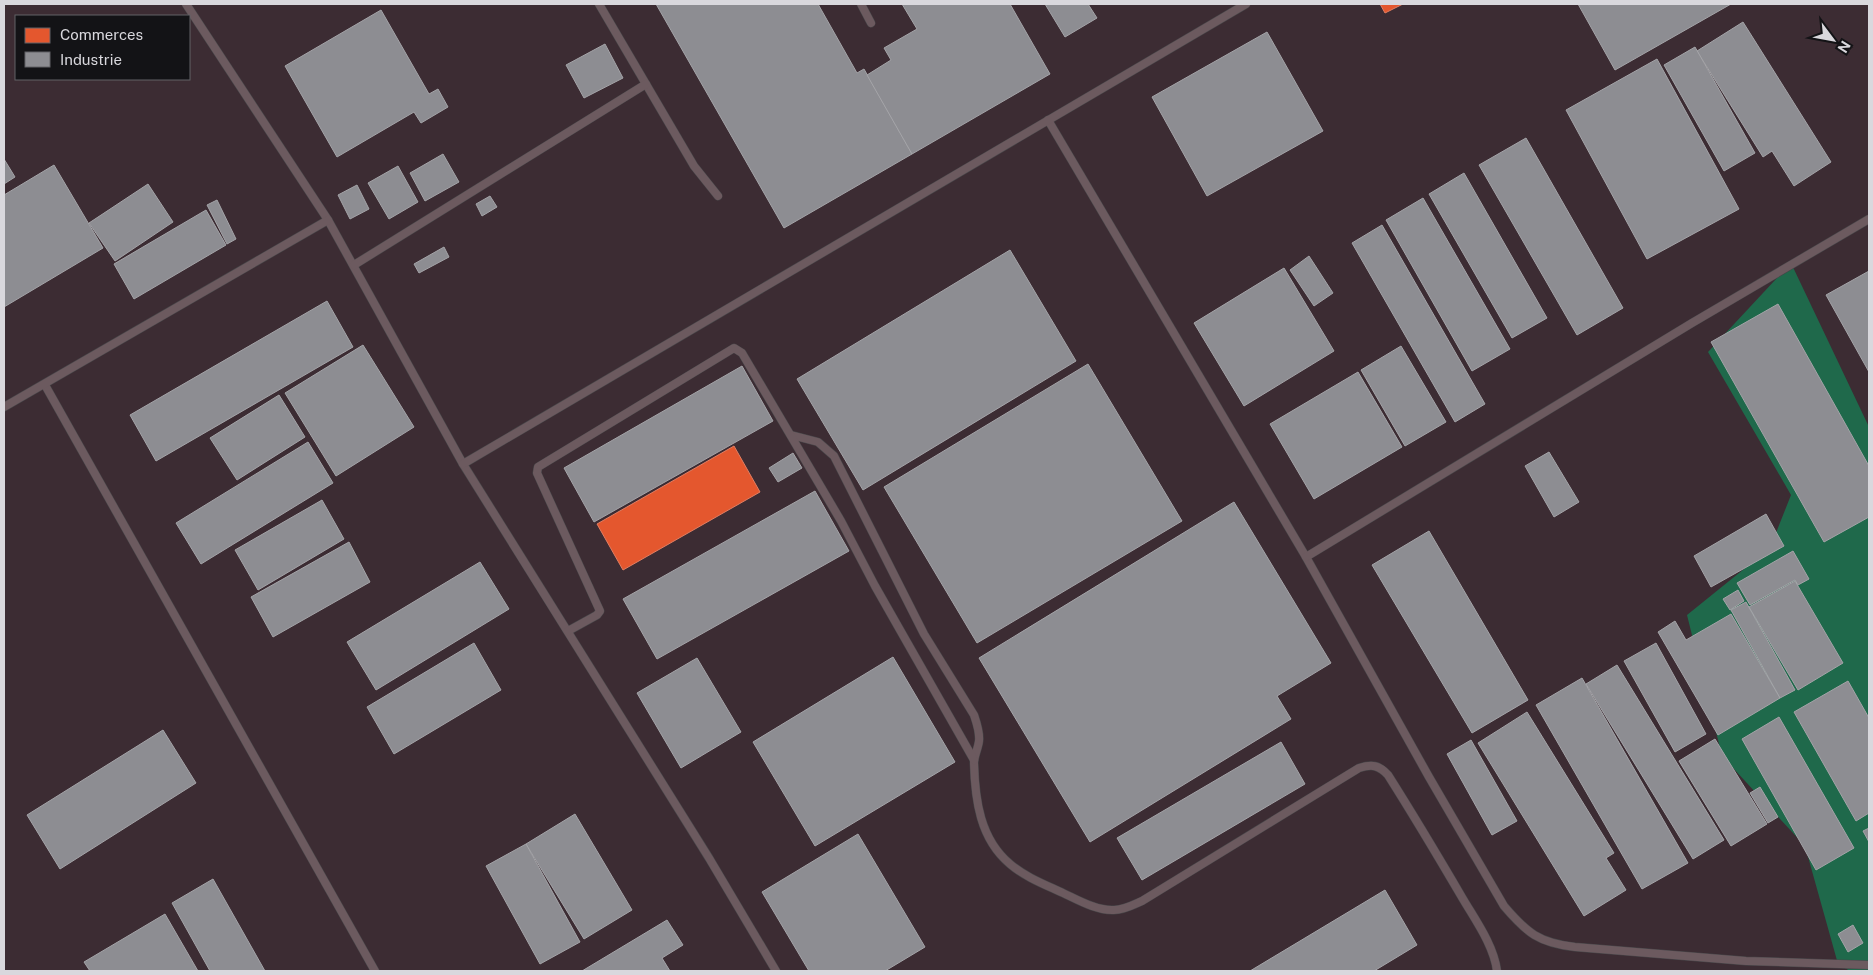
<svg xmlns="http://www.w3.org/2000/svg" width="1873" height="975" font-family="'Public Sans',sans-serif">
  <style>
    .industrial { fill: #3c2c33; fill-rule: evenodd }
    .forest { fill: #1f694b }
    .shops { fill: #e4572e; stroke: #e17e62 }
    .industry { fill: #8d8d92; stroke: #a4a4a8 }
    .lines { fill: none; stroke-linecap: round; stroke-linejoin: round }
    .lane-casing { stroke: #48474a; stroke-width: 9 }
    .lane { stroke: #6c5a5f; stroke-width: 8 }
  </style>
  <rect width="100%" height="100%" fill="#2c2a2f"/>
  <path class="industrial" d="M4,4H1869V971H4ZM16,16H189V79H16Z"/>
  <polygon class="forest" points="1791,263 1869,427 1869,971 1850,971 1838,964 1805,846 1722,756 1687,615 1770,548 1791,495 1708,352"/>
  <g class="shops">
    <polygon points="1380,4 1403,4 1385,13"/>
    <polygon points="734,446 760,492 623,570 597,524"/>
  </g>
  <g class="industry">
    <polygon points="656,4 818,4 857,73 864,69 912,154 784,228"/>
    <polygon points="902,4 1010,4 1050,74 912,154 867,75 891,60 884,48 917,29"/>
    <polygon points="1045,4 1088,4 1097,18 1065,37"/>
    <polygon points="1578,4 1731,4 1615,70"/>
    <polygon points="381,10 429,94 438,89 448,107 421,123 414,112 337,157 285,66"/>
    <polygon points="1743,22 1831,162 1794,186 1772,151 1763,157 1697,51"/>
    <polygon points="1267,32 1323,131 1207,196 1152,97"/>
    <polygon points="605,44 623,78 584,98 566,65"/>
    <polygon points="1695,47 1755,153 1724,171 1664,65"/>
    <polygon points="1657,59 1739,209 1647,259 1566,110"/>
    <polygon points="1526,138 1623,308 1577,335 1479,165"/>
    <polygon points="443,154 459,182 425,201 410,173"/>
    <polygon points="4,159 15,177 4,184"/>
    <polygon points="54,165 103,248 4,307 4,195"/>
    <polygon points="398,166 418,202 389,219 368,183"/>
    <polygon points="1464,173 1547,318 1512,338 1429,194"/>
    <polygon points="148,184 173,222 115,261 89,223"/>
    <polygon points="357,185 369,209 350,219 338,195"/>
    <polygon points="490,196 497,207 482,216 476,204"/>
    <polygon points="1423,198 1510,349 1472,371 1386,220"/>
    <polygon points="217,200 236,239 227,244 207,205"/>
    <polygon points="206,210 226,245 134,299 114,264"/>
    <polygon points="1382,225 1485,404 1455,422 1352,243"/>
    <polygon points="444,247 449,257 419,273 414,264"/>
    <polygon points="1010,250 1076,361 863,490 797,379"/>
    <polygon points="1309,256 1333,293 1314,306 1290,270"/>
    <polygon points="1284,268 1334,351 1244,406 1194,323"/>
    <polygon points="1869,271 1869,372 1826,295"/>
    <polygon points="327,301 353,347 156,461 130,415"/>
    <polygon points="1778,304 1869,466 1869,517 1824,542 1711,342"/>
    <polygon points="363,345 414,427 336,476 285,393"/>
    <polygon points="1401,346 1446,422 1405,446 1361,370"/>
    <polygon points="1088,364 1182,521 977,643 884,487"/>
    <polygon points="742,366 773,421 594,522 564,468"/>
    <polygon points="1358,372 1402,447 1314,499 1270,424"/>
    <polygon points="279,395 305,437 237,480 210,438"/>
    <polygon points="308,442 333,483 201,564 176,523"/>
    <polygon points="1549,452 1579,502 1554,517 1525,466"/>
    <polygon points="793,453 802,468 778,482 769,468"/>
    <polygon points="815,491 849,551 657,659 623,599"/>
    <polygon points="322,500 344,539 258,590 235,550"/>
    <polygon points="1234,502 1331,663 1277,696 1291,719 1090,842 979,658"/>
    <polygon points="1766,514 1784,546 1711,587 1694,556"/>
    <polygon points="1429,531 1528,700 1472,733 1372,565"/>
    <polygon points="349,542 370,582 273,637 251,597"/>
    <polygon points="1793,551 1809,579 1798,585 1795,580 1750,605 1737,583"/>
    <polygon points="480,562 509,609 376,690 347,642"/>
    <polygon points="1795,581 1843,663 1798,690 1749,607"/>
    <polygon points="1738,590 1744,601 1730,610 1723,599"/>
    <polygon points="1746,602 1795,690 1780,698 1731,610"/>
    <polygon points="1731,614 1780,698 1718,735 1658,632 1675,621 1686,640"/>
    <polygon points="474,643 501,690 394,754 367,707"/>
    <polygon points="1656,643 1706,734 1675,752 1624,661"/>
    <polygon points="893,657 955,762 815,846 753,742"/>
    <polygon points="697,658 741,732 681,768 637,693"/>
    <polygon points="1617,665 1724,840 1693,859 1586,684"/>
    <polygon points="1582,678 1688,863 1642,889 1536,705"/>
    <polygon points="1848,681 1869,718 1869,813 1856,821 1794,712"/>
    <polygon points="1527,712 1614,853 1606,858 1626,890 1584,916 1478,743"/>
    <polygon points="1779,717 1854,848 1816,870 1742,739"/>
    <polygon points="163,730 196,783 60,869 27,815"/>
    <polygon points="1715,739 1767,824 1731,846 1679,761"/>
    <polygon points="1471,740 1517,821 1492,835 1447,754"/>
    <polygon points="1281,742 1305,784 1142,880 1117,838"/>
    <polygon points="1760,787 1778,817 1768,823 1750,793"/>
    <polygon points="575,814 632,910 584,939 526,844"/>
    <polygon points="1869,828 1869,842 1863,831"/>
    <polygon points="858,834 925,947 885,971 809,971 762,892"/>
    <polygon points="526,844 580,942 540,964 486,866"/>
    <polygon points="213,879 265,971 210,971 172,903"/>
    <polygon points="1385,890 1417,945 1374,971 1250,971"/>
    <polygon points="165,914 198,971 90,971 84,962"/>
    <polygon points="667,920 683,945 662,958 670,971 582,971"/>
    <polygon points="1853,925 1863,943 1848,952 1838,934"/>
  </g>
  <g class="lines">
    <defs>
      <g id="lane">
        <polyline points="186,4 328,220 463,464 709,858 776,971"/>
        <polyline points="599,4 694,166 718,196"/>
        <polyline points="861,4 871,23"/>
        <path d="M1048,120L1306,557L1429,777L1504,906C1527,933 1539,943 1575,947L1746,961L1869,965"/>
        <polyline points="354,265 646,84"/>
        <polyline points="45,385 375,971"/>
        <polyline points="4,407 328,220"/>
        <path d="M791,435L818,442L834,456L924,634L974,715C977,724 980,732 979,741C978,749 974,756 974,763C975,800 980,839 1010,864C1025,877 1046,885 1063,893C1078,900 1097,911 1114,910C1124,910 1133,905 1142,901L1359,768C1372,764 1379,765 1388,775C1414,816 1439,858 1463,899C1476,921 1494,946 1497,971"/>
        <polyline points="463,464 1246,4"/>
        <polyline points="1306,557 1692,323 1869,219"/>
        <polyline points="568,631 597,615 600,611 537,473 538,467 734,348 742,353 841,521 875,586 974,760"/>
      </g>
    </defs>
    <use href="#lane" class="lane-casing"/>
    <use href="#lane" class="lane"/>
  </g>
  <rect width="1873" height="975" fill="none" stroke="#d9d8dd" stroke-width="10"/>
  <rect x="15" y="15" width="175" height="65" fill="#131316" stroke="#626266"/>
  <rect x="25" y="28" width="25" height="15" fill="#e4572e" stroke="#626266"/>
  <text x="60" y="40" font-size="15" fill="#d9d8dd">Commerces</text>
  <rect x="25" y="52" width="25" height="15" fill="#8d8d92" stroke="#626266"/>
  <text x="60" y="65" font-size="15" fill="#d9d8dd">Industrie</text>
  <g transform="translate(1833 40) rotate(122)" stroke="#131316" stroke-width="4" paint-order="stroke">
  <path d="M0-4L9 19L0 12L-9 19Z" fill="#d9d8dd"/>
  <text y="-8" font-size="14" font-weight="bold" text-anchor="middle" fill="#d9d8dd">N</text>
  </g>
</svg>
